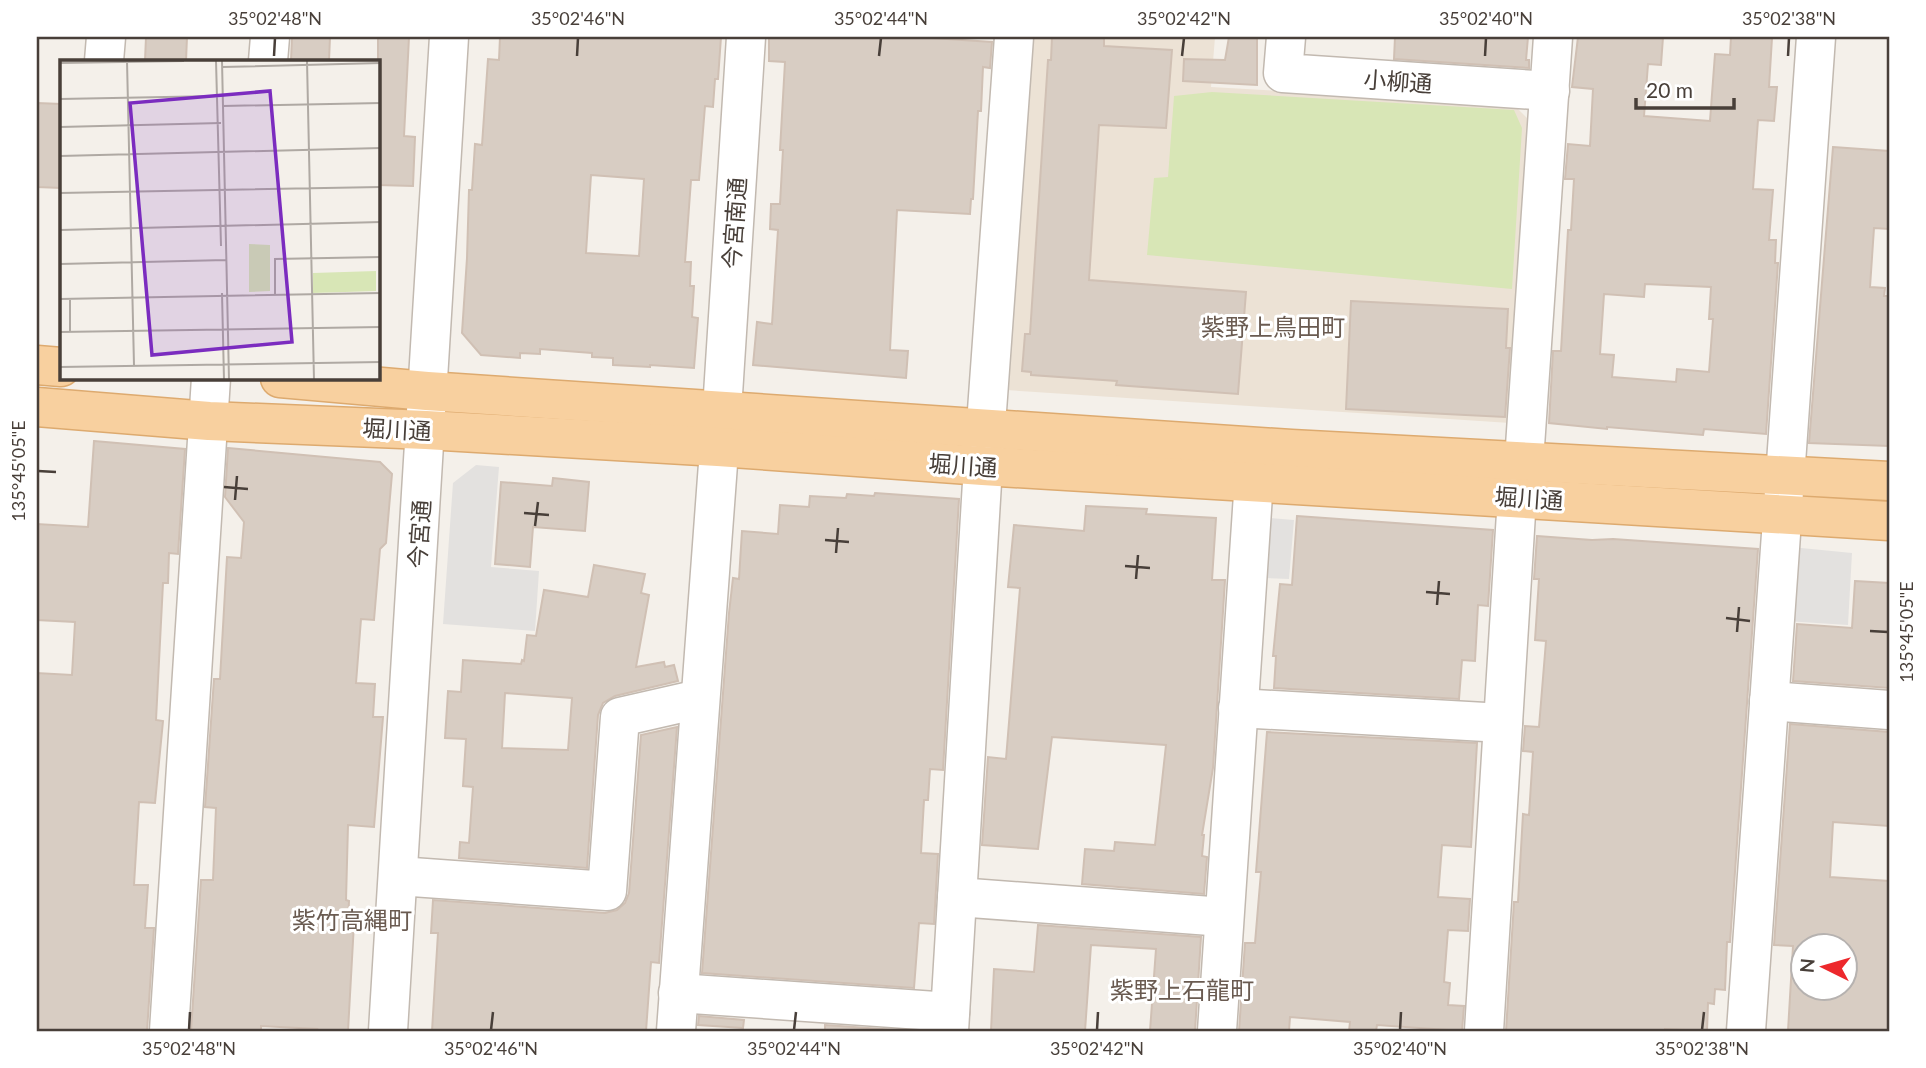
<svg xmlns="http://www.w3.org/2000/svg" width="1926" height="1068" font-family="Lato,'Noto Sans JP',sans-serif">
  <style>
    .education { fill: #ece2d5 }
    .green { fill: #d8e6b6 }
    .parking { fill: #e3e1df }
    .building { fill: #d8cdc3; stroke: #d0c0b4; stroke-width: 2; fill-rule: evenodd }
    .lines { fill: none; stroke-linecap: round; stroke-linejoin: round }
    .minor-casing { stroke: #c2b9b0; stroke-width: 41 }
    .major-casing { stroke: #ddaa6f; stroke-width: 41 }
    .minor { stroke: #fff; stroke-width: 38 }
    .major { stroke: #f8d09f; stroke-width: 38 }
    .ticks { fill: none; stroke: #483f39; stroke-width: 2.5 }
    .labels { text-anchor: middle; dominant-baseline: central; stroke-width: 6; stroke-linejoin: round; paint-order: stroke }
    .street-label { font-size: 23px; fill: #483f39; stroke: #fff }
    .neighbourhood-label { font-size: 24px; fill: #6a5b51; stroke: #fff }
    .inset-road { fill: none; stroke: #afa9a3; stroke-width: 2 }
    .view { fill: #7b2cbf; fill-opacity: 0.15; stroke: #7b2cbf; stroke-width: 3.5 }
    .inset-edge { fill: none; stroke: #483f39; stroke-width: 3.5 }
    .neatline { fill: none; stroke: #483f39; stroke-width: 2.5 }
    .ticks-label { font-size: 18px; text-anchor: middle; fill: #483f39 }
  </style>
  <rect width="100%" height="100%" fill="#f4f0ea"/>
  <polygon class="education" points="1029,37 1215,37 1211,87 1514,105 1530,121 1510,423 1005,390"/>
  <polygon class="green" points="1212,92 1514,110 1522,128 1512,289 1147,255 1154,178 1168,177 1174,96"/>
  <g class="parking">
    <polygon points="476,465 499,467 491,567 539,571 535,631 443,624 453,483"/>
    <polygon points="1270,518 1294,520 1289,579 1265,578"/>
    <polygon points="1791,547 1852,553 1848,625 1786,621"/>
  </g>
  <g class="building">
    <polygon points="146,37 187,37 186,61 145,61"/>
    <polygon points="292,37 330,37 329,61 291,61"/>
    <polygon points="378,37 409,37 404,136 415,137 413,186 378,185"/>
    <path d="M500,37H721L718,79H715L713,107L705,106L699,180H691L685,262H691L690,286H694L692,317L698,318L694,368L650,365V367L613,365V358L592,357V353L540,349V354L520,353V358L481,355L462,333L467,258L469,190H472L475,144L482,145L488,59L499,60ZM591,175L644,179L639,256L586,253Z"/>
    <polygon points="769,37 917,37 992,42 990,68 983,67 981,111 978,111 973,199 971,199 970,214 897,210 890,350 908,351 906,378 753,365 757,322 772,324 778,230 770,229 771,204 780,204 783,150 780,150 785,62 769,61"/>
    <polygon points="1052,37 1104,37 1104,46 1172,50 1166,128 1099,125 1089,280 1246,292 1238,394 1116,385 1117,381 1031,375 1031,372 1022,371 1025,334 1030,334 1048,60 1051,60"/>
    <polygon points="1229,37 1257,37 1257,85 1183,81 1184,59 1225,60"/>
    <polygon points="1395,37 1528,37 1526,60 1529,60 1529,68 1394,59"/>
    <path d="M1578,37H1663L1661,65L1648,64L1644,116L1710,121L1715,54L1730,55L1731,37L1772,38L1769,87H1777L1774,121L1758,120L1753,189L1773,190L1769,240H1776L1775,263H1778L1766,434L1704,429L1703,435L1607,427V429L1549,423L1553,351H1561L1568,230H1571L1574,179H1565L1568,144L1590,146L1593,89L1572,87ZM1645,284L1711,287L1709,319H1713L1709,372L1677,369L1676,382L1612,377L1614,355L1600,354L1604,294L1644,297Z"/>
    <polygon points="37,103 61,104 61,188 37,187"/>
    <polygon points="1833,147 1889,151 1889,229 1874,228 1870,287 1885,288 1884,296 1889,296 1889,446 1809,443"/>
    <polygon points="1351,301 1508,309 1506,348 1510,348 1505,417 1346,409"/>
    <polygon points="94,441 185,449 178,554 169,553 168,583 163,583 156,720 163,721 155,803 139,802 134,885 148,885 145,928 154,928 147,1031 37,1031 37,673 72,675 75,622 37,620 37,524 88,527"/>
    <polygon points="228,448 380,462 392,474 386,543 380,549 374,620 361,619 356,683 375,684 373,717 383,717 374,827 348,825 346,900 349,901 348,923 354,923 348,1031 316,1031 317,1029 261,1026 261,1031 191,1031 201,880 213,880 216,808 205,807 214,679 220,679 227,557 241,558 244,522 225,497"/>
    <polygon points="553,478 589,482 585,531 533,527 530,567 495,564 501,482 552,486"/>
    <polygon points="875,493 959,499 943,770 930,769 928,800 924,800 921,853 938,854 934,924 919,923 914,988 702,973 729,613 733,578 739,579 742,531 778,534 780,505 809,507 810,496 846,498 847,494 874,496"/>
    <polygon points="1086,506 1147,509 1146,514 1216,518 1212,580 1225,580 1213,768 1202,835 1204,835 1202,856 1207,857 1204,894 1082,884 1085,849 1114,851 1115,842 1155,845 1166,745 1052,737 1038,849 982,845 988,757 1006,759 1020,588 1008,587 1014,525 1084,531"/>
    <polygon points="1297,516 1493,530 1488,606 1478,605 1475,661 1462,660 1459,699 1274,688 1276,656 1273,656 1280,584 1292,585"/>
    <polygon points="1537,536 1592,540 1613,539 1758,549 1730,942 1727,942 1725,990 1715,989 1714,1004 1708,1003 1707,1031 1665,1029 1665,1031 1506,1031 1514,902 1518,902 1523,814 1529,815 1533,752 1523,751 1525,726 1539,727 1546,641 1535,640 1539,579 1534,579"/>
    <path d="M594,565L645,574L641,593L649,595L636,667L664,662L665,667L674,665L678,681L615,696L603,703L598,715L587,868L459,858L460,842L469,843L473,787L463,786L466,739L445,738L448,691L461,692L463,660L521,664L522,660L524,661L527,635L536,636L544,590L588,597ZM505,693L572,698L568,750L502,748Z"/>
    <polygon points="1855,581 1889,583 1889,688 1793,681 1797,624 1852,628"/>
    <path d="M1790,724L1889,732V826L1833,822L1830,877L1889,881V1031H1788L1793,946L1774,945ZM1803,946H1845V988H1803Z"/>
    <polygon points="677,727 659,963 651,962 646,1031 432,1031 438,933 431,933 433,900 605,913 617,910 625,903 629,893 641,735"/>
    <polygon points="1267,732 1477,743 1471,847 1442,845 1438,897 1470,899 1468,931 1448,930 1444,982 1450,983 1448,1005 1464,1006 1462,1031 1377,1025 1376,1031 1349,1031 1350,1022 1290,1017 1289,1031 1239,1031 1245,943 1255,943 1261,872 1256,872"/>
    <polygon points="1038,925 1201,937 1195,1031 1150,1031 1156,949 1091,945 1085,1031 991,1031 994,969 1034,972"/>
    <polygon points="699,1016 744,1020 743,1028 698,1025"/>
    <polygon points="825,1025 911,1031 825,1031"/>
  </g>
  <g class="lines">
    <defs>
      <g id="minor">
        <polyline points="1286,37 1283,73 1550,91"/>
        <polyline points="104,61 106,37"/>
        <polyline points="268,61 270,37"/>
        <polyline points="1769,701 1889,710"/>
        <polyline points="1238,708 1503,723"/>
        <polyline points="398,876 607,891 620,717 699,699"/>
        <polyline points="957,897 1224,917"/>
        <polyline points="678,993 950,1012"/>
        <polyline points="169,1031 211,378"/>
        <polyline points="388,1031 449,37"/>
        <polyline points="676,1031 722,410 746,37"/>
        <polyline points="949,1031 983,466 1014,37"/>
        <polyline points="1217,1031 1256,450"/>
        <polyline points="1484,1031 1517,497 1524,461 1553,37"/>
        <polyline points="1746,1031 1816,37"/>
      </g>
      <g id="major">
        <polyline points="37,365 61,367"/>
        <polyline points="280,378 427,391 1291,449 1889,481"/>
        <polyline points="37,407 209,421 426,430 718,447 983,466 1889,521"/>
      </g>
    </defs>
    <use href="#minor" class="minor-casing"/>
    <use href="#major" class="major-casing"/>
    <use href="#minor" class="minor"/>
    <use href="#major" class="major"/>
  </g>
  <path class="ticks" d="M274,56L275,38M577,56L578,38M879,56L881,38M1182,56L1184,38M1485,56L1486,38M1788,56L1789,38M38,471L56,472M224,487L248,489M235,500L237,476M524,513L549,515M535,526L538,502M825,540L849,542M836,553L838,528M1125,566L1150,568M1136,579L1138,555M1426,592L1450,594M1437,605L1439,581M1726,618L1750,621M1870,631L1888,632M1737,632L1739,607M189,1030L190,1012M491,1030L493,1012M794,1030L796,1012M1097,1030L1098,1012M1400,1030L1401,1012M1702,1030L1704,1012"/>
  <g class="labels">
    <g class="street-label">
      <text transform="translate(1398 81) rotate(4)">小柳通</text>
      <text transform="translate(734 223) rotate(-86)">今宮南通</text>
      <text transform="translate(397 429) rotate(3)">堀川通</text>
      <text transform="translate(963 465) rotate(4)">堀川通</text>
      <text transform="translate(1529 498) rotate(4)">堀川通</text>
      <text transform="translate(419 534) rotate(-86)">今宮通</text>
    </g>
    <g class="neighbourhood-label">
      <text x="1273" y="326">紫野上鳥田町</text>
      <text x="352" y="919">紫竹高縄町</text>
      <text x="1182" y="989">紫野上石龍町</text>
    </g>
  </g>
  <g transform="translate(60 60)">
    <rect width="320" height="320" fill="#f4f0ea"/>
    <path d="M189,184L210,185V231L189,232ZM316,211V231L253,233V213Z" fill="#d8e6b6"/>
    <path class="inset-road" d="M67,1L74,305M156,1L161,186M162,1L169,320M247,1L254,320M0,3L124,1M162,7L321,3M0,39L158,36M163,46L321,43M0,67L161,63M0,96L321,88M0,133L321,127M0,170L321,162M0,204L166,200M162,233L164,320M215,234V199L321,197M10,238V272M0,239L321,233M0,272L321,267M0,307L321,302"/>
    <path class="view" d="M210,31L232,282L92,295L70,43Z"/>
    <rect width="320" height="320" class="inset-edge"/>
  </g>
  <rect width="1926" height="1068" fill="none" stroke="#ffffff" stroke-width="77"/>
  <g transform="translate(1824 967) rotate(275)"><circle r="33" fill="#ffffff" stroke="#b6b2b0" stroke-width="2"/>
  <path d="M0-5L12 26L0 18L-12 26Z" fill="#ed282c"/>
  <text y="-10" font-size="19" font-weight="bold" text-anchor="middle" fill="#483f39">N</text>
  </g>
  <path d="M1636 98v10h98v-10" fill="none" stroke="#483f39" stroke-width="3.5"/>
  <text x="1646" y="98" font-size="21" fill="#483f39" stroke="#ffffff" stroke-width="5" paint-order="stroke">20 m</text>
  <rect x="38" y="38" width="1850" height="992" class="neatline"/>
  <g class="ticks-label">
    <text x="275" y="25">35°02'48"N</text>
    <text x="578" y="25">35°02'46"N</text>
    <text x="881" y="25">35°02'44"N</text>
    <text x="1184" y="25">35°02'42"N</text>
    <text x="1486" y="25">35°02'40"N</text>
    <text x="1789" y="25">35°02'38"N</text>
    <text transform="translate(19 471) rotate(-90)" y="6">135°45'05"E</text>
    <text transform="translate(1907 632) rotate(-90)" y="6">135°45'05"E</text>
    <text x="189" y="1055">35°02'48"N</text>
    <text x="491" y="1055">35°02'46"N</text>
    <text x="794" y="1055">35°02'44"N</text>
    <text x="1097" y="1055">35°02'42"N</text>
    <text x="1400" y="1055">35°02'40"N</text>
    <text x="1702" y="1055">35°02'38"N</text>
  </g>
</svg>
